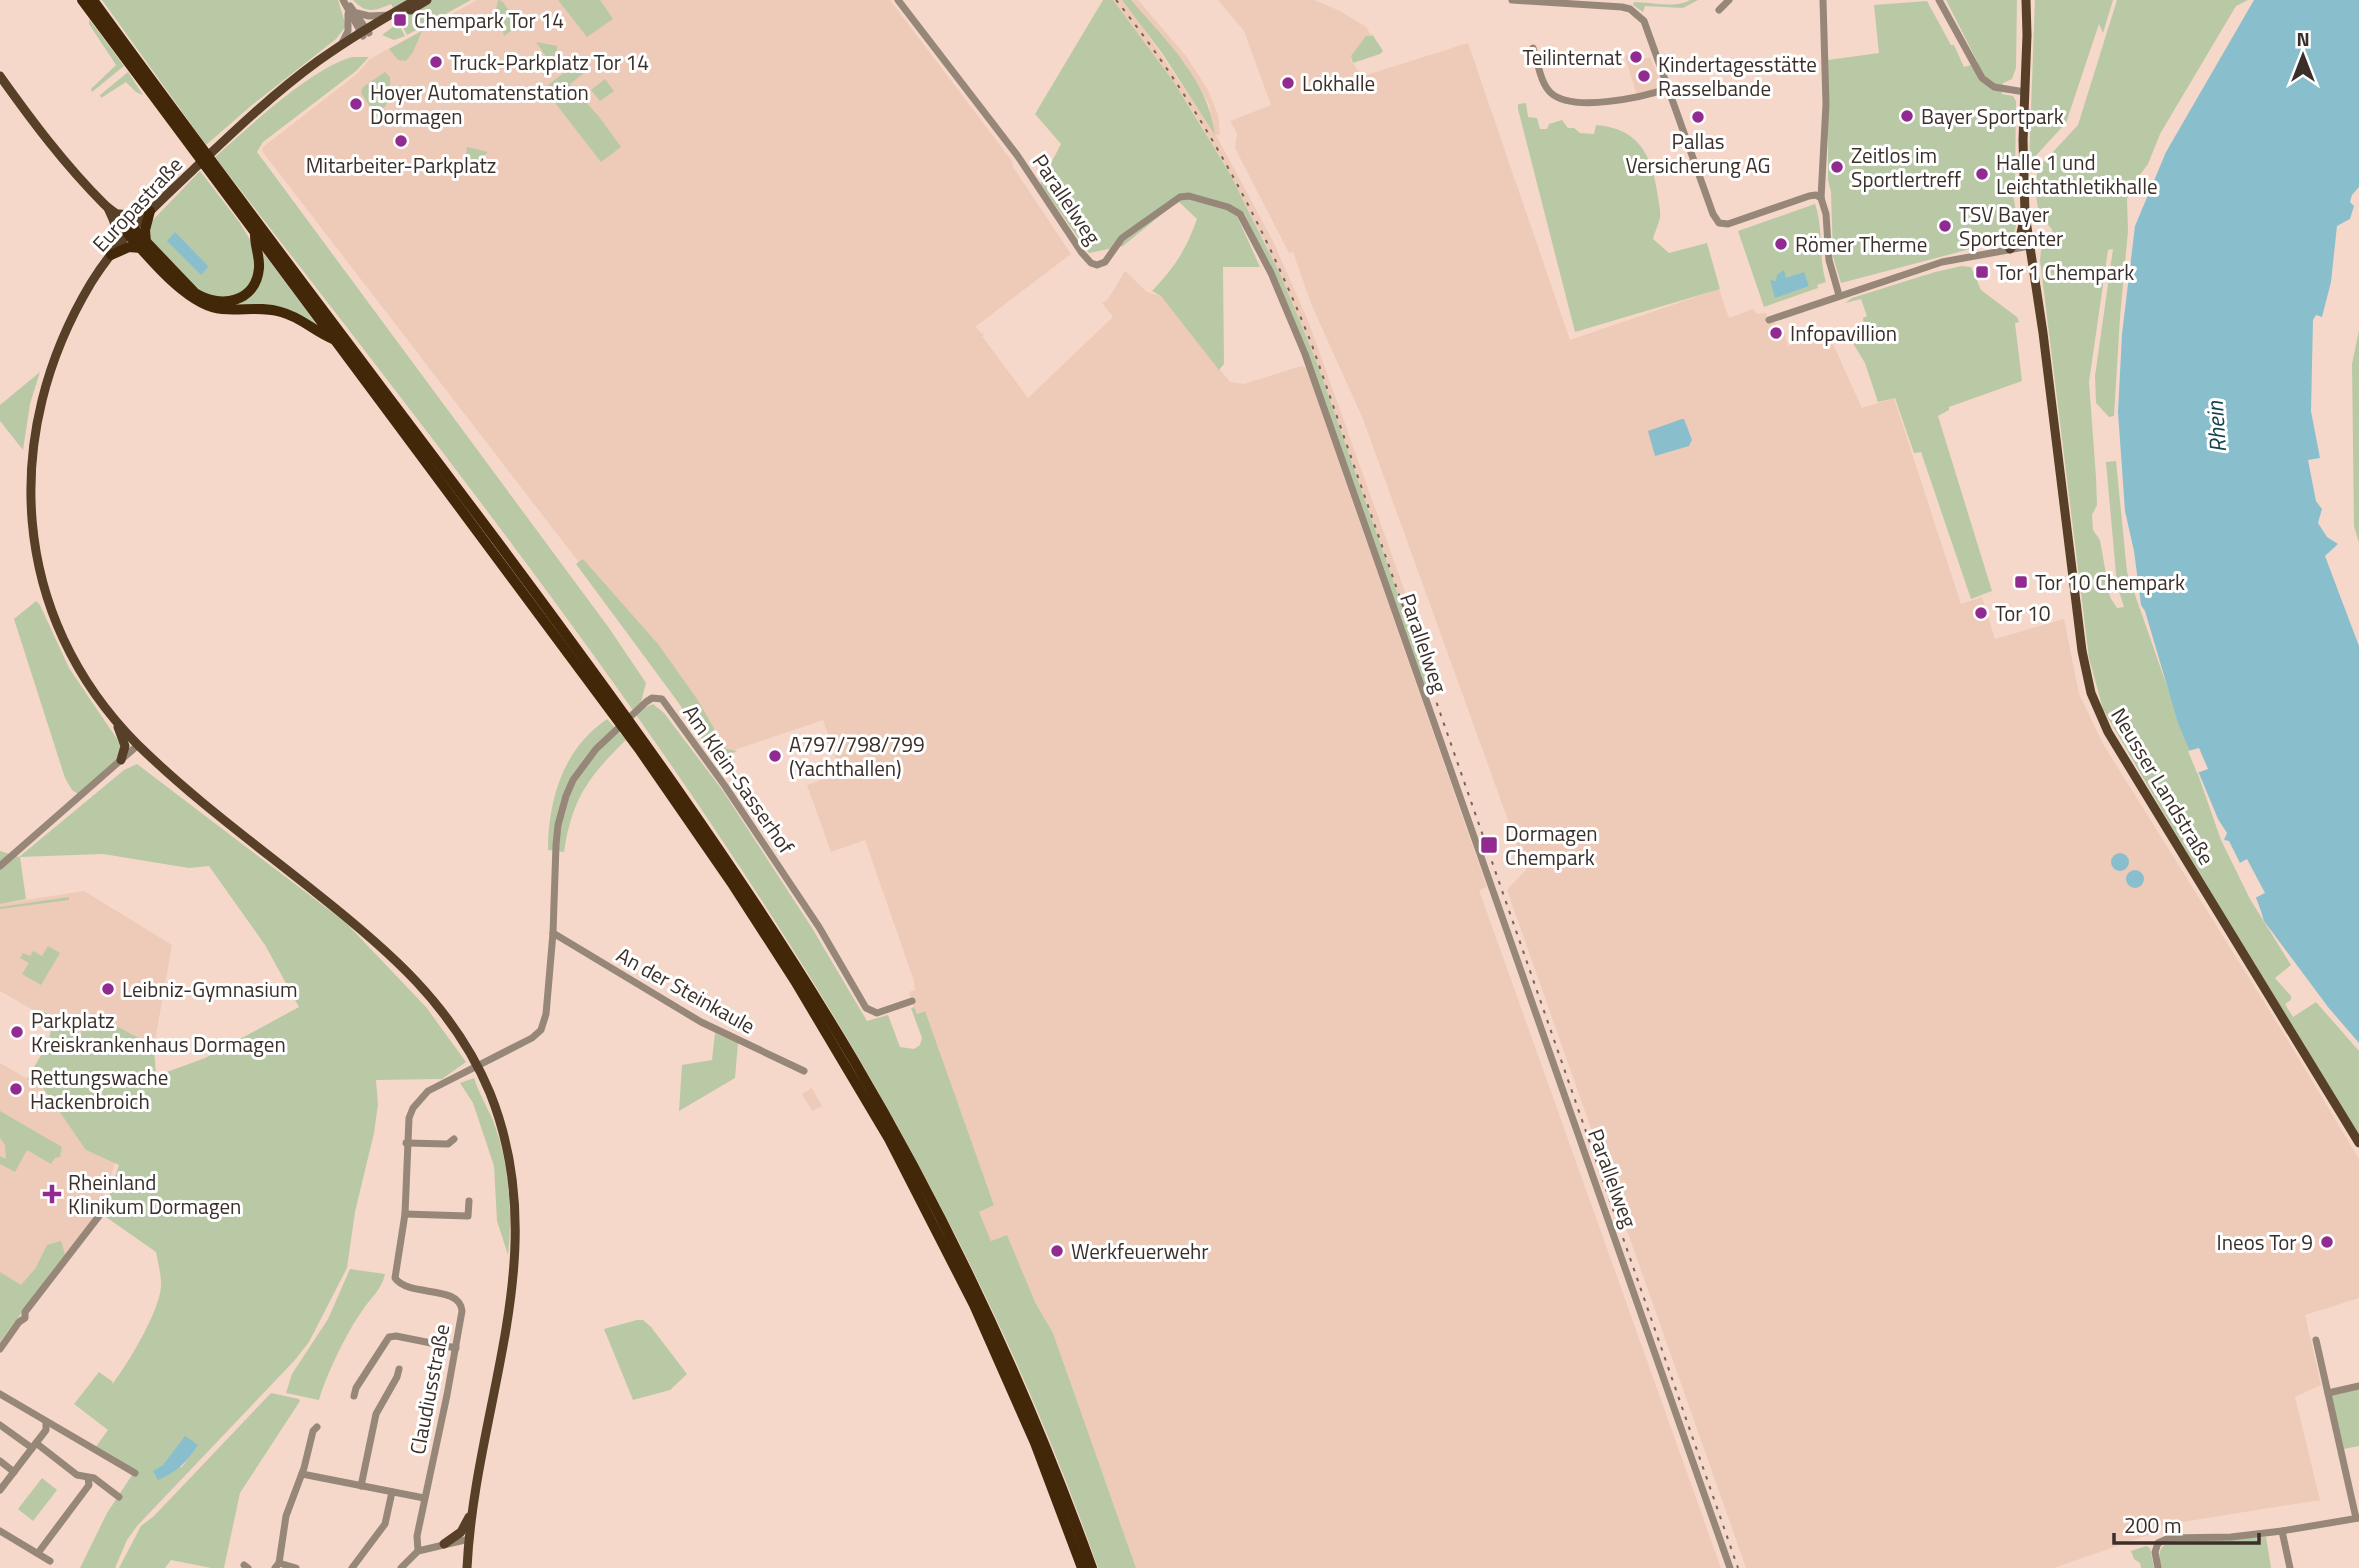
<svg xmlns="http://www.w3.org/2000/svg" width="2359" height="1568" font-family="'Titillium Web',sans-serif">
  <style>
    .built { fill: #eecab8 }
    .green { fill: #b9c9a6; fill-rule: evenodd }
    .water { fill: #89bfcd }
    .pier { fill: #f6d8ca }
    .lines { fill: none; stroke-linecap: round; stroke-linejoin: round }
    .minor { stroke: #968779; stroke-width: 7 }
    .major { stroke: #583f28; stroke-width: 9 }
    .highway { stroke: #422708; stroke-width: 10 }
    .rail { stroke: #77655d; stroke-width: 2; stroke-dasharray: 3.5 7; stroke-linecap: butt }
    .poi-dot { fill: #912b91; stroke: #fff; stroke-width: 2.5 }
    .labels { text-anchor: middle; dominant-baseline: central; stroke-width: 6; stroke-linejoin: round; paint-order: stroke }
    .poi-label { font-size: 21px; fill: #3b2f2a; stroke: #fff; text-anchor: start }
    .street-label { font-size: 21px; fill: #3b2f2a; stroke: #fff }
    .water-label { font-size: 23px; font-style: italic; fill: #13434e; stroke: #fff }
  </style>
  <rect width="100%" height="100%" fill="#f6d8ca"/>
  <g class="built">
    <polygon points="477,0 890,0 1012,161 1013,167 1071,254 975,327 984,335 982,336 1028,398 1113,317 1102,303 1108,299 1125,271 1147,292 1161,296 1230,382 1244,384 1301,366 1306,368 1487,887 1479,890 1721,1568 1136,1568 1053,1333 1036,1304 1007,1235 991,1241 978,1211 994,1204 924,1011 916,1014 909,992 915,990 914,981 865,840 831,852 807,785 841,773 823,720 720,755 678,691 262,151 263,147 357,74 370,59"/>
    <polygon points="1113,0 1122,0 1141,25 1214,132 1209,104 1186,65 1131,0 1138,0 1186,56 1208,90 1218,115 1220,134 1216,135 1273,241 1309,323 1410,606 1403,609 1317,363 1266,244 1224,163 1190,107"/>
    <polygon points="1218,0 1314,0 1340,11 1366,27 1372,36 1366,36 1351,61 1361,74 1322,89 1468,43 1570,340 1719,289 1729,318 1753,309 1757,314 1766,313 1769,320 1773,319 1778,329 1783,328 1788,346 1827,331 1862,408 1894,398 1961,604 1982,597 1995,639 2064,619 2079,694 2103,744 2289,1042 2359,1159 2359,1298 2305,1315 2321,1385 2295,1397 2320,1500 2157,1526 2151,1534 2054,1568 1746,1568 1507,890 1526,870 1363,419 1312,306 1293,252 1289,253 1235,148 1237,134 1230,121 1271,105 1244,31"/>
    <polygon points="1634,53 1640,60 1650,57 1663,88 1637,96 1625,56"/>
    <polygon points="84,891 172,945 154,1046 93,1014 82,1034 41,1009 38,1013 0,991 0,904"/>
    <polygon points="0,1063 43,1088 86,1149 115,1163 97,1214 23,1311 0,1298"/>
    <polygon points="812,1088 822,1106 812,1111 802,1094"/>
  </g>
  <g class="green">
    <polygon points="102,0 338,0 346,26 336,39 252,105 206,145"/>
    <path d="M353,0H471L407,35L391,4C375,11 366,14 353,0Z"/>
    <polygon points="498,0 502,1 519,25 504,36 496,9"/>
    <polygon points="558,0 600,0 613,19 587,37"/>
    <path d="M1103,0H1113L1173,81L1209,139L1230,174L1280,274L1317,363L1432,692L1426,695L1317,380L1245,215L1232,205L1260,267H1223L1224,364L1219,370L1161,296L1152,291C1174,268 1186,250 1197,219L1178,201L1123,246L1089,253L1040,184L1061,144L1035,114Z"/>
    <path d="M1122,0H1131C1166,41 1208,79 1215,135L1162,53Z"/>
    <path d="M1690,0H1698L1683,8L1645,6L1643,12L1633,5L1634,2C1652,2 1675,9 1690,0Z"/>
    <path d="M1946,0H2017L2016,68L2012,79L2003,83L2002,94L2013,96L2016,101L2015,185L2012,188L2011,185C2014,203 2021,221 2012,238L1841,283L1833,257L1831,192L1828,180V60L1879,53L1874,5L1927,1L1951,45H1954L1964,67L1978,63Z"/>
    <polygon points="2035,0 2113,0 2103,33 2099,24 2066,123 2029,163"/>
    <path d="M2117,0H2248L2236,6L2160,134L2148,164L2134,183L2127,199L2128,231L2120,317L2114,416L2109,417L2096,403L2095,376L2113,249L2108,250L2089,382L2096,477L2097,505L2092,515L2093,530L2100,540L2110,597L2117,608L2124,607L2117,585L2106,462L2116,461L2127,572L2221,840L2250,899L2291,965L2275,978L2291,996V1000L2285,1004L2293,1017L2316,1002L2359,1051V1135L2171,826L2103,709L2089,658L2040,260L2041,250L2053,242L2052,230C2049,224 2044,222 2041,216C2035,205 2035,181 2038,168L2078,125Z"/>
    <polygon points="89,19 124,66 92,92 91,89 116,65 89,24"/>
    <polygon points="398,23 405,36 394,40 382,35"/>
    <polygon points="422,31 413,52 406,61 398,60 389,49"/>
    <polygon points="1372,34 1383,51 1380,54 1353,63 1351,56 1366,36 1372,36"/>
    <polygon points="536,42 557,46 557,54 549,61"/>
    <path d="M352,57H369L356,71L263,142L257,152L609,628L646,683L639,710L653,704L664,713L723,791L812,928L867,1021L888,1015L900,1047L914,1049L920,1045L922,1038L911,1008L914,1007L917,1014L925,1011L994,1205L979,1212L991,1241L1007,1235L1036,1304L1053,1333L1136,1568H1098C914,1039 553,595 215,157C249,127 310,69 352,57Z"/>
    <polygon points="578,62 585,72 570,84 600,118 621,147 601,162 556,104 548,85"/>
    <polygon points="128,72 143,95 136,92 126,82 101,98 100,95"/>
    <polygon points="385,72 390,77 390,86 394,94 377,117 361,93 363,87"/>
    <polygon points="605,79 614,91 600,101 591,90"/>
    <path d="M1526,103L1528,117L1537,118L1540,129H1547L1549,124L1562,120L1568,128H1574L1580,133L1594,134L1596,125C1637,128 1651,153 1657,191C1658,199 1661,210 1660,218C1658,225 1655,232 1653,239L1669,253L1707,243L1720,289L1575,332L1518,109V104Z"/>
    <polygon points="467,147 488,152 475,163 466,156"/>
    <polygon points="200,171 240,223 253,245 257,271 245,293 223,301 196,290 149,239 148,227 151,222"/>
    <path d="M1815,204C1824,229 1818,257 1826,282L1817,285L1818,288L1764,307L1738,231Z"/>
    <polygon points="259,247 320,329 292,312 214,304 254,289"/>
    <polygon points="1962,266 1971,267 1981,290 2017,317 2019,322 2015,323 2022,381 1949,407 1949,410 1938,416 1992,591 1971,599 1921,452 1914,453 1895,398 1878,402 1865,363 1851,340 1851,334 1864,326 1863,318 1867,316 1861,299 1845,303 1852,298 1935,272"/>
    <polygon points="2359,330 2359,543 2354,526 2352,364"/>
    <polygon points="40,372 30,404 23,450 0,421 0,405"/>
    <polygon points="583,559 658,644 697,699 726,749 737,751 716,761 678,702 576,564"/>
    <polygon points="36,601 40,605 69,668 121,745 119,758 78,794 72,790 65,778 14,619"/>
    <path d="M607,719L626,740C588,777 572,799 564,852L548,850C548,800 563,749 607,719Z"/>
    <path d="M137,764L345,922L426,1007L466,1062L442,1079L376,1080L378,1104L374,1133L355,1212L347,1268L309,1342L294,1361L137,1526L127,1540L115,1568H80L107,1513L136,1469L133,1470L95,1448L108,1430L74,1404L99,1372L113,1382L111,1386C126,1367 162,1308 161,1284C161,1274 158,1262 156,1252L103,1215L119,1165L86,1150L43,1088L27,1079L47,1045L51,1031L38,1013L40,1009L81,1034L92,1013L154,1046L156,1076L205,1058L299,1007L265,945L209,866L189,868L103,854L20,857L26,899L0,904V851L19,857L124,770ZM198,1445L182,1467L154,1471Z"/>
    <polygon points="69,897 69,900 0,909 0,907"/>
    <polygon points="48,946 60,953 41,985 22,974 29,963 20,958 23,953 30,956 33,951 42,956"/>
    <polygon points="715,1033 738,1043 735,1078 679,1111 682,1065 712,1060"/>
    <path d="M474,1078C479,1093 486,1105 492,1118C509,1161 513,1209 508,1255L497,1221L494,1166L473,1103L460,1083Z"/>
    <polygon points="0,1111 62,1147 60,1157 55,1158 51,1164 27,1150 15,1172 0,1164 0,1156 6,1159 5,1145 0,1138"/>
    <polygon points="61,1241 65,1254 0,1342 0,1272 21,1285 35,1269 47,1245"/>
    <path d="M350,1269L385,1274C381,1291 371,1297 362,1311C347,1332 326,1375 319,1400L286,1393L292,1374L328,1319Z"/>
    <polygon points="637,1320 643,1320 651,1327 687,1374 670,1390 633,1400 604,1329"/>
    <polygon points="2359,1389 2359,1446 2344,1449 2331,1395"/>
    <polygon points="271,1393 299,1399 300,1401 240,1493 224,1568 211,1568 171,1560 165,1568 119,1568 141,1526 154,1516"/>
    <polygon points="42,1478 57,1490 33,1521 18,1509"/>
    <path d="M2266,1537L2271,1568H2161C2158,1554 2158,1547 2171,1541Z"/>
    <polygon points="2146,1546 2150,1548 2154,1568 2141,1568 2140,1563 2134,1559 2131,1551"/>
  </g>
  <g class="water">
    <path d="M2254,0H2359V187L2352,195L2350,202L2354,206L2350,219L2337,226L2331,282L2322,317L2316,315L2313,320L2311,411L2320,458L2308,460L2316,501L2322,509L2318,523L2327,537L2338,544L2325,556L2359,646V1043L2328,1007L2264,921C2257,895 2241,865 2229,841L2224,840L2227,833L2218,819L2178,723L2145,611L2141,605L2134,551L2125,511L2118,412L2122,334L2135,226L2166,152Z"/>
    <polygon points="175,232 207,265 208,267 201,275 167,241"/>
    <polygon points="1784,270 1786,278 1804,272 1809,286 1775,298 1770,280 1776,281 1777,275"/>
    <polygon points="1682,419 1684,419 1692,440 1689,446 1655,456 1648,431"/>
    <circle cx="2120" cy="862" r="9"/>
    <circle cx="2135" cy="879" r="9"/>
    <path d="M185,1436L198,1445C187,1462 177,1472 158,1480L153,1471L163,1465Z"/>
  </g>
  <g class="pier">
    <polygon points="2199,748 2208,769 2197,773 2188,751"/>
    <polygon points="2247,859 2265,893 2255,898 2238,864"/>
  </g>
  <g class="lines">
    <g class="minor">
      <polyline points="343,0 363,36"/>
      <polyline points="898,0 1017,155 1082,253 1091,263 1097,265 1105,262 1122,238 1180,197 1189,196 1228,207 1240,214 1271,273 1305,354 1730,1568"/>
      <polyline points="1512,0 1622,7 1630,9 1644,21 1713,214 1719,223 1728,224 1809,196 1816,195 1821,198"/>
      <polyline points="1939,0 1982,78 1994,87 2025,92"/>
      <polyline points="350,6 369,33"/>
      <polyline points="1719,10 1729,0"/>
      <polyline points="357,13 369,16 390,15"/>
      <polyline points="341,45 348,31 348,14"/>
      <path d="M1533,48C1538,62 1540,83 1551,93C1573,113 1644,97 1669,88"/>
      <polyline points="1821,198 1826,104 1823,0"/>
      <polyline points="1821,198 1826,214 1829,260 1839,295"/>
      <polyline points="1769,320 1942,262 2030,246"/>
      <polyline points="0,866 138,745"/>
      <polyline points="553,933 701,1022 804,1071"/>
      <polyline points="406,1143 448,1144 454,1139"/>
      <polyline points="405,1214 468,1216 469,1201"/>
      <polyline points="2316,1340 2356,1518"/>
      <polyline points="0,1349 19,1322 25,1318 25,1312 99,1216"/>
      <polyline points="2328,1393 2359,1386"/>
      <polyline points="0,1394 135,1473"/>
      <polyline points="354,1396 356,1388 389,1337 396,1336 456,1348"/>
      <polyline points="0,1425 32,1448"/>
      <polyline points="36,1443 77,1475 94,1478 119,1497"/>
      <polyline points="0,1461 14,1472"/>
      <polyline points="302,1474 424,1498"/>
      <polyline points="361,1486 376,1414 397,1377 399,1369"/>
      <polyline points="0,1490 46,1430 46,1422"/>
      <polyline points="0,1531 50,1561"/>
      <polyline points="2282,1531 2290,1568"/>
      <path d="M418,1551L417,1536L447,1395L462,1311C460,1284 409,1298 395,1278L405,1214L409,1118L413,1108L428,1091L532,1038L541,1030L546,1014L553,933L556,845L558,825L566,796L573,780L596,749L646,702L652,698L662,699L725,786L819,927L866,1008L877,1013L912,1001"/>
      <polyline points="38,1553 89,1485 88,1478"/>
      <polyline points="279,1563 296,1568"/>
      <polyline points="244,1565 248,1568"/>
      <polyline points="275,1568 279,1563 286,1516 304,1468 313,1431 317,1427"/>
      <polyline points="352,1568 385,1524 392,1492"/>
      <polyline points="401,1568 418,1551 469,1539"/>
      <polyline points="2158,1568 2155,1552 2158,1543 2169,1538 2231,1537 2282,1531 2359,1518"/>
    </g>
    <g class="major">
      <path d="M416,0C382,19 349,39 318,61C274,93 233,132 194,169C157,204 118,239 91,283C0,434 10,616 137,744C192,798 255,844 315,892C387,949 454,1006 490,1093C555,1255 475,1404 467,1568"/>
      <polyline points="2026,0 2027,35 2023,140 2025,214 2043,333 2082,651 2091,693 2108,732 2359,1143"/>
      <polyline points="410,10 427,0"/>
      <path d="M0,76C32,121 65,165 104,204C113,213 125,218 133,228"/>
      <polyline points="108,208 112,217 128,234"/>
      <polyline points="119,214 132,215 148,211"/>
      <polyline points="113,219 116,228 115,249"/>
      <polyline points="2010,249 2020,237 2024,220"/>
      <polyline points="118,727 125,746 121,760"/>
      <polyline points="444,1544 461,1532 469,1517"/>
    </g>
    <g class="highway">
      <polyline points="82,0 639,749 733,885 795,981 889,1139 974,1305 1035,1443 1082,1568"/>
      <path d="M93,0C225,182 362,361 497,541C622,709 746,879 853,1059C949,1221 1028,1391 1092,1568"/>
      <path d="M133,228L195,293C220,309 256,303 259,268C260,257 255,247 255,235"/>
      <path d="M128,234C150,259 189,307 222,309C242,311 261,306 281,312C301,317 315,332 333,339"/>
      <polyline points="146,243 145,230 150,211"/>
      <polyline points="111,255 129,247 141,248"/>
    </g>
    <path class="rail" d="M1116,0C1199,104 1263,222 1312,345L1738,1568"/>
  </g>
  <g class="poi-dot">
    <rect x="393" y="13" width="14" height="14" rx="3.5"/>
    <circle cx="1636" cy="57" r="7"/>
    <circle cx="436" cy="62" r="7"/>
    <circle cx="1644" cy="76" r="7"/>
    <circle cx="1288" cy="83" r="7"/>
    <circle cx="356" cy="104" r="7"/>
    <circle cx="1907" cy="116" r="7"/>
    <circle cx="1698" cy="117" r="7"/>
    <circle cx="401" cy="141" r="7"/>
    <circle cx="1837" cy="167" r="7"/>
    <circle cx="1982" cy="174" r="7"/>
    <circle cx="1945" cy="226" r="7"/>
    <circle cx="1781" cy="244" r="7"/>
    <rect x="1975" y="265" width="14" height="14" rx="3.5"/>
    <circle cx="1776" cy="333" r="7"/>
    <rect x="2014" y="575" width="14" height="14" rx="3.5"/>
    <circle cx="1981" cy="613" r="7"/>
    <circle cx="775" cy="756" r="7"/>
    <rect x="1480" y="836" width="18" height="18" rx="3.5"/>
    <circle cx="108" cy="989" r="7"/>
    <circle cx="17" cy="1032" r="7"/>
    <circle cx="16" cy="1089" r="7"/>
    <path d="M48.5 1183.5h7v7h7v7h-7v7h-7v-7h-7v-7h7z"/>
    <circle cx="2327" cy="1242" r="7"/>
    <circle cx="1057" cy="1251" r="7"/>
  </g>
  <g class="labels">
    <g class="poi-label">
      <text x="414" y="20">Chempark Tor 14</text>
      <text x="1622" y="57" text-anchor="end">Teilinternat</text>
      <text x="450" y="62">Truck-Parkplatz Tor 14</text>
      <text x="1658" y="64">Kindertagesstätte<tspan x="1658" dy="24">Rasselbande</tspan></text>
      <text x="1302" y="83">Lokhalle</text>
      <text x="370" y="92">Hoyer Automatenstation<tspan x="370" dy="24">Dormagen</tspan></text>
      <text x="1921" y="116">Bayer Sportpark</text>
      <text x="1698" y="141" text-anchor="middle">Pallas<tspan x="1698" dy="24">Versicherung AG</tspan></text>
      <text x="1851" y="155">Zeitlos im<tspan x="1851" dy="24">Sportlertreff</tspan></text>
      <text x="1996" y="162">Halle 1 und<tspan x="1996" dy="24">Leichtathletikhalle</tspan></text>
      <text x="401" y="165" text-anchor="middle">Mitarbeiter-Parkplatz</text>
      <text x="1959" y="214">TSV Bayer<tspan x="1959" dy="24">Sportcenter</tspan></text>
      <text x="1795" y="244">Römer Therme</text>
      <text x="1996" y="272">Tor 1 Chempark</text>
      <text x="1790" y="333">Infopavillion</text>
      <text x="2035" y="582">Tor 10 Chempark</text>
      <text x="1995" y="613">Tor 10</text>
      <text x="789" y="744">A797/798/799<tspan x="789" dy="24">(Yachthallen)</tspan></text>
      <text x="1505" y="833">Dormagen<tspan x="1505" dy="24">Chempark</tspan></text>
      <text x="122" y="989">Leibniz-Gymnasium</text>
      <text x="31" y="1020">Parkplatz<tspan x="31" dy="24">Kreiskrankenhaus Dormagen</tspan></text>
      <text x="30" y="1077">Rettungswache<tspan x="30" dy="24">Hackenbroich</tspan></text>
      <text x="68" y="1182">Rheinland<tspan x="68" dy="24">Klinikum Dormagen</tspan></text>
      <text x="2313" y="1242" text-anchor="end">Ineos Tor 9</text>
      <text x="1071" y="1251">Werkfeuerwehr</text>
    </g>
    <g class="street-label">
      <text transform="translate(1067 199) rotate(56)">Parallelweg</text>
      <text transform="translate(137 204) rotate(-47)">Europastraße</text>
      <text transform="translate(1424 643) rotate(71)">Parallelweg</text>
      <text transform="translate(739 779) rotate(55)">Am Klein-Sasserhof</text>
      <text transform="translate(2163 786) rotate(59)">Neusser Landstraße</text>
      <text transform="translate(686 990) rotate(29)">An der Steinkaule</text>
      <text transform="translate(1613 1178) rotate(70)">Parallelweg</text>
      <text transform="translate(429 1389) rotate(-79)">Claudiusstraße</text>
    </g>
    <g class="water-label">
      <text transform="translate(2216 427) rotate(-94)">Rhein</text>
    </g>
  </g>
  <g transform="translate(2303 56)" stroke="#ffffff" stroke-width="5" paint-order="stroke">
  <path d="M0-5L12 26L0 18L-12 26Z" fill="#3b2f2a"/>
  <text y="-10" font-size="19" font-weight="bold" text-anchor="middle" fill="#3b2f2a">N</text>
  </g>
  <path d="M2114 1533v10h145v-10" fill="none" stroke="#3b2f2a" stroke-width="3.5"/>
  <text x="2124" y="1533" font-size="21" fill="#3b2f2a" stroke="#ffffff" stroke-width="5" paint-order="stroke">200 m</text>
</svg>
